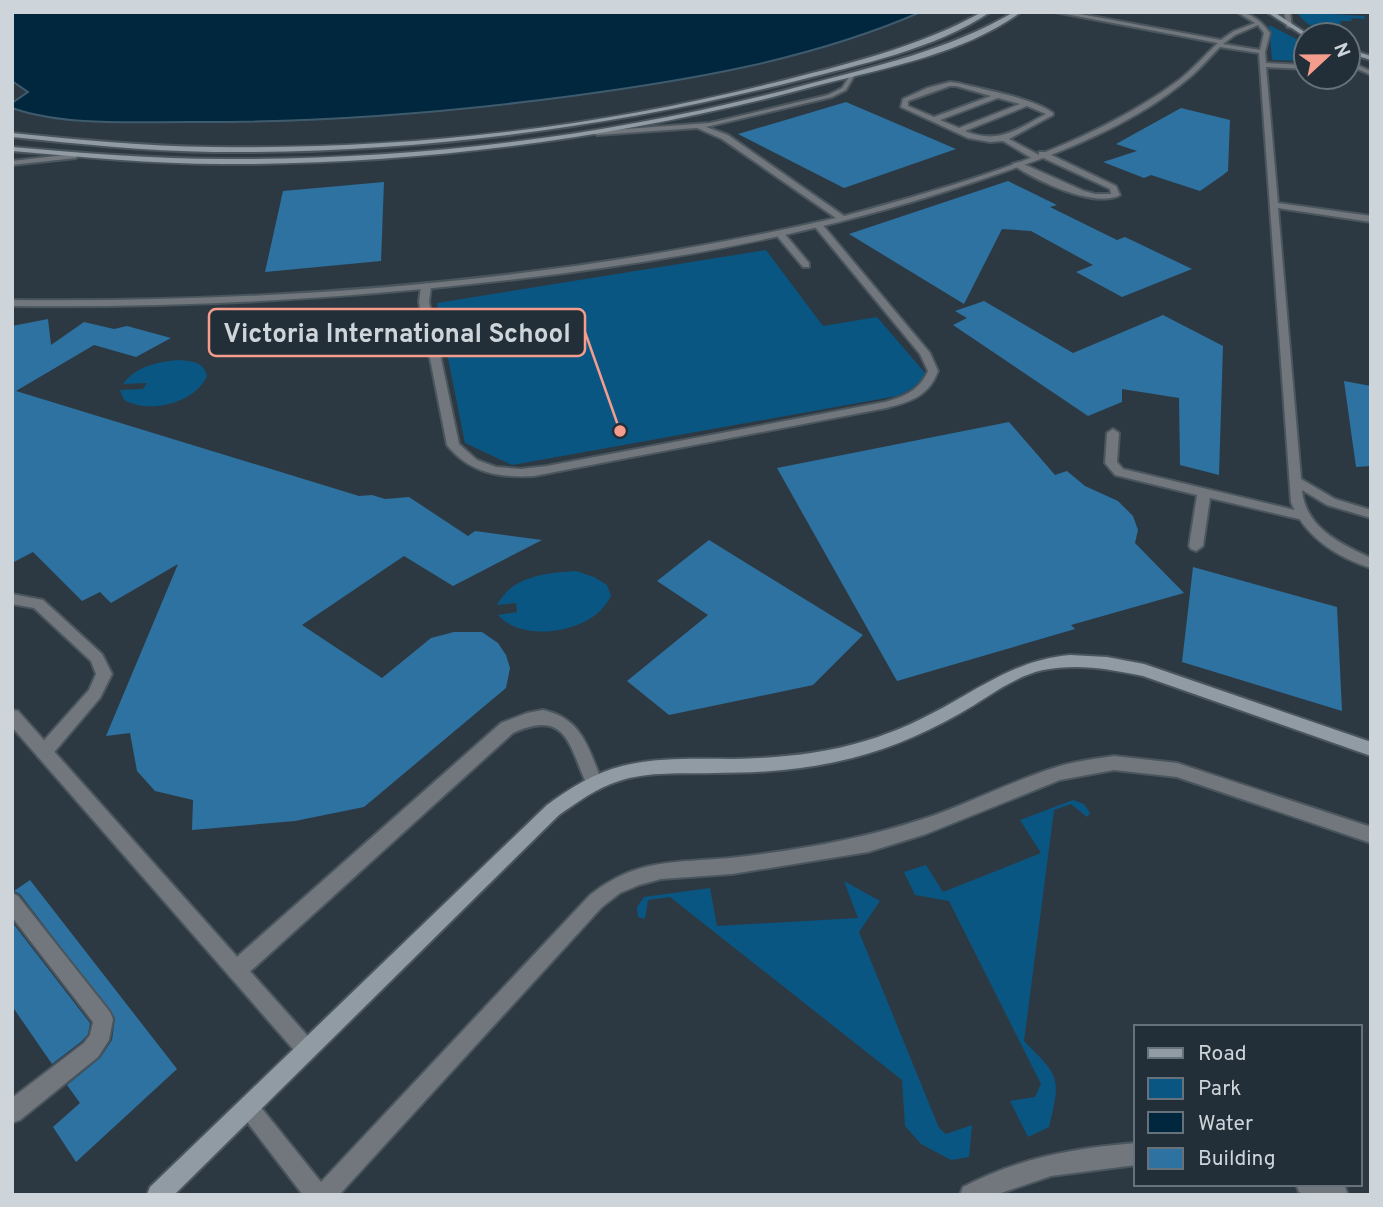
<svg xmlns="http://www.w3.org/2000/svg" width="1383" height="1207" font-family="Overpass,sans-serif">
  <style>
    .green { fill: #0a5682 }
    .water { fill: #01273e; stroke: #3e5b6d; stroke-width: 2 }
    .building { fill: #2d72a0 }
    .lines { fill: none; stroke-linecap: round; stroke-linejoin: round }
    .lane-casing { stroke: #4a555d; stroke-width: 4 }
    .street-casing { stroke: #4a555d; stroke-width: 4 }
    .secondary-casing { stroke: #4a555d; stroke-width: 4 }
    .lane { fill: #71777c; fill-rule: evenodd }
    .street { fill: #71777c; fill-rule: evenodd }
    .secondary { fill: #919ba3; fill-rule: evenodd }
    .leader { fill: none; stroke: #f49d8c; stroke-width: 2.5 }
    .callout-dot { fill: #f49d8c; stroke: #232f38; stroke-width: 2.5 }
    .callout { fill: #232f38; stroke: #f49d8c; stroke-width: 2.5 }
    .callout-label { font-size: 26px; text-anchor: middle; font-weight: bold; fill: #cdd4da }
  </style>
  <rect width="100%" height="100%" fill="#2d3942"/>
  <g class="green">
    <path d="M1297,12L1364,16L1365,19L1351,18L1352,21H1340L1344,35C1327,35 1306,27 1297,12Z"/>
    <polygon points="1269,25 1306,44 1306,61 1272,60"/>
    <path d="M766,250L823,326L877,317L925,373C918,386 910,390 897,396L512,465L465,443L437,303Z"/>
    <path d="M177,360C190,361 204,361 207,376C194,404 149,414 124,400L120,390L143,389L147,383L123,384C135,367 157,362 177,360Z"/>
    <path d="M576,571L594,577L607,585L611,596C608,601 605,606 601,610C577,634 521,641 498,615L517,612L516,603L497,605C512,576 546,573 576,571Z"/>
    <path d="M1073,800L1084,804L1090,813L1087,817L1071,804L1054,810L1024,1041C1060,1077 1061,1077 1049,1127L1028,1137L1010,1101L1035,1097L1041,1084L949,901L915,895L904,872L926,865L943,892L1041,853L1020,820Z"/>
    <polygon points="844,881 880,901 859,932 939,1128 946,1134 972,1125 969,1157 951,1160 921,1144 905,1126 902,1080 670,897 648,900 645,919 638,917 637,907 644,897 710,888 717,926 858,918"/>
  </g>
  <path class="water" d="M12,12H921C810,60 691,80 572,96C444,113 315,123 186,122C133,122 62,126 12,108V103L28,92L12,81Z"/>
  <g class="building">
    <polygon points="846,102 956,149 844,188 738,134"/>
    <polygon points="1181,108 1230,120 1228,171 1223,175 1200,191 1151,175 1144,178 1103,162 1137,151 1116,144"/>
    <polygon points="1008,181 1057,205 1050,207 1117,240 1125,237 1192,269 1122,297 1076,272 1093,265 1031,231 1002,229 964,304 849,234"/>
    <polygon points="384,182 381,261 265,272 283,191"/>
    <polygon points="984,301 1073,353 1163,315 1223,346 1219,475 1180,465 1179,398 1122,389 1122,402 1088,416 953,325 967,318 955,311"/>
    <polygon points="48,319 51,345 84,322 114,329 127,326 171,338 136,357 94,345 16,391 359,496 372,495 385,499 409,497 468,536 475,531 542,540 453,586 404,556 302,625 382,678 431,638 454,632 482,632 498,643 506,655 510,668 506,688 364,807 295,821 192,830 193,800 155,791 137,771 130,733 106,736 178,564 111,603 100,592 82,601 33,552 12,563 12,326"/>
    <polygon points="1344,381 1371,386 1371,466 1356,467"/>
    <polygon points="1009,422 1055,475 1067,471 1085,486 1118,501 1133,516 1138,530 1135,543 1184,593 1071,625 1075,629 897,681 777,468"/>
    <polygon points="709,540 863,635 813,685 669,715 627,681 708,615 657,581"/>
    <polygon points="1193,567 1337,607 1342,711 1182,662"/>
    <polygon points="30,880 177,1069 76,1162 53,1127 80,1103 67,1085 100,1058 112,1040 115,1018 20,894 14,891"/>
    <polygon points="12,922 90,1023 88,1034 82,1041 52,1064 12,1006"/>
  </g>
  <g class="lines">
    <defs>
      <g id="lane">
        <polygon points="1284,12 1290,12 1292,28 1287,27"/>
        <path d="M950,82L958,83C984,90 1034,98 1053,113V115L1009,139L1039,155V159H1033L1003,141L990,142L968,138L901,107L903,99L927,88ZM950,86H956L991,96L934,117L908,106V101ZM998,98L1020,104L959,128L940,120ZM1027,106L1046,114C1017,129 999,145 965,131Z"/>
        <path d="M1039,152H1045L1116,186L1120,195C1095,209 1034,180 1012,164L1019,162L1084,191L1095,194H1111L1110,189L1039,156Z"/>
        <polygon points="73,154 77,156 76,158 12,165 12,161"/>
        <path d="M818,222L821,223L930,353L938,371C929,396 910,402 886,408L534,476C500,478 469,473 447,445L419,302L421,286L426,283L431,286L429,302L459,444L477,460L496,467L521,469L547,466L885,402C904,397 920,390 928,371L920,354L815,227L814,225Z"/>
        <polygon points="777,232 783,232 809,263 809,267 803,267 777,236"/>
        <polygon points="1113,429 1119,433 1117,462 1123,469 1303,512 1309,516 1303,520 1210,498 1203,546 1196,551 1191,549 1189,546 1197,495 1115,475 1105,463 1107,433"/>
        <polygon points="12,594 43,600 102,654 112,674 100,698 50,757 44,759 38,757 36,752 38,747 89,690 96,674 91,661 34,608 12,604"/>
        <path d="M543,710C582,718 589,749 602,782L600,787L594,789L588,787C569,747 568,708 513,733L244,977L237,980L230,977L227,970L230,963L501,723L527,713Z"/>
        <path d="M1114,756L1177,763L1371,827V843L1177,777L1114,770L1060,780L926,834L868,852L732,874L661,879L639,885L620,893L602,907L339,1195H303L241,1114L237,1107L241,1100L248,1096L255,1100L321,1182L590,895C637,858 675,863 730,858C793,851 863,839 923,819C968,804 1011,781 1057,767C1075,761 1095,759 1114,756Z"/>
        <polygon points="12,893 18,896 110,1012 113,1019 109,1040 98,1057 20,1120 12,1123 12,1098 84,1043 90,1035 93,1022 12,917"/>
        <path d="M1136,1143V1165L1051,1176L995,1195H960L963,1187C1018,1158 1074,1148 1136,1143Z"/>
        <polygon points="1296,1184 1338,1184 1345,1187 1348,1195 1306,1195 1299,1192"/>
      </g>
      <g id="street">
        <path d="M1055,12H1069L1221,40L1234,31L1255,23L1237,12C1251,12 1262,22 1270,33L1265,52L1266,63L1306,65V69L1266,67L1278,203L1371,216V222L1278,208L1301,479L1335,499L1371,510V518L1327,505L1302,490C1305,527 1340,544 1371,558V568C1336,557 1304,536 1291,502L1259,53L1220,47C1210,57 1200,69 1189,78C1124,133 1035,162 956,188C813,235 665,262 517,279C349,299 181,308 12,306V300C289,303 566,280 836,218L722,139L697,128L597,135L593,133L597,131L710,123L828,95L842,88L851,74H855L846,90L832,97L706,127L728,135L844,216C957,185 1084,150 1179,80C1193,69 1205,55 1218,43ZM1258,25L1264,33L1260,50L1223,44L1235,35Z"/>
        <polygon points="1348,61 1371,71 1371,75 1348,65"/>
        <polygon points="12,710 18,711 314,1043 317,1050 314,1057 307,1060 300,1057 12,727"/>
      </g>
      <g id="secondary">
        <path d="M982,12H990C936,49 858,65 796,81C605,129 410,154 213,152C146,151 79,144 12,137V133C79,140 145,146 212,147C401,150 590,129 773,83C844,65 917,48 982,12Z"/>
        <path d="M1014,12H1021C965,53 889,67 823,84C627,137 426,165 223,164C153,164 82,157 12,151V147C83,153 153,159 224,159C419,160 615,136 805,85C876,66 949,50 1014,12Z"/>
        <polygon points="1267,12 1274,12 1309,35 1304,36"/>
        <polygon points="1348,49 1371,56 1371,60 1348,53"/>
        <path d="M1070,655L1107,657L1144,664L1371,742V756L1143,676C1110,669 1077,663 1043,670C1012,677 986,699 959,714C920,736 879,753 835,762C795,771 754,773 714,773C682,774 649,771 619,781C596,788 578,802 559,815L174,1195H147L150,1187L547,805C570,788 594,773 622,766C658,757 697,759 734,759C778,758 823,754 865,741C896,732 925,718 953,702C992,680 1024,659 1070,655Z"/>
      </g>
    </defs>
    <use href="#lane" class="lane-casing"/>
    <use href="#street" class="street-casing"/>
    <use href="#secondary" class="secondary-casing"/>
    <use href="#lane" class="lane"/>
    <use href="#street" class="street"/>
    <use href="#secondary" class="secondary"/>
  </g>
  <path class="leader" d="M620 431L585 332"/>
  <circle class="callout-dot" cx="620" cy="431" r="7"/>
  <rect class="callout" x="209" y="309" width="376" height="47" rx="7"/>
  <g class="callout-label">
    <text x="397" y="342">Victoria International School</text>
  </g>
  <rect width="1383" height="1207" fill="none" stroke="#cdd4da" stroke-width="28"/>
  <rect x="1134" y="1025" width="228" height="161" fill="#232f38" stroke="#677179" stroke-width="2"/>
  <rect x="1148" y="1048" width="35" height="10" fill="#919ba3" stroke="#677179" stroke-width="2"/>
  <text x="1198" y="1060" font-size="21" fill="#cdd4da">Road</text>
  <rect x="1148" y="1078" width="35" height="21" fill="#0a5682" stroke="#677179" stroke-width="2"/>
  <text x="1198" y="1095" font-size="21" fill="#cdd4da">Park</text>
  <rect x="1148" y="1112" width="35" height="21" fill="#01273e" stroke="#677179" stroke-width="2"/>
  <text x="1198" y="1130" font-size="21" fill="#cdd4da">Water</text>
  <rect x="1148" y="1148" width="35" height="21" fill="#2d72a0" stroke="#677179" stroke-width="2"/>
  <text x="1198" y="1165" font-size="21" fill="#cdd4da">Building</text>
  <g transform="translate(1327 56) rotate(68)"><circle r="33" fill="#232f38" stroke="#677179" stroke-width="2"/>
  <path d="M0-5L12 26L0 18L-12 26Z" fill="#f49d8c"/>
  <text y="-10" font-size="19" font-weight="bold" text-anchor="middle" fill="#cdd4da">N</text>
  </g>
</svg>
